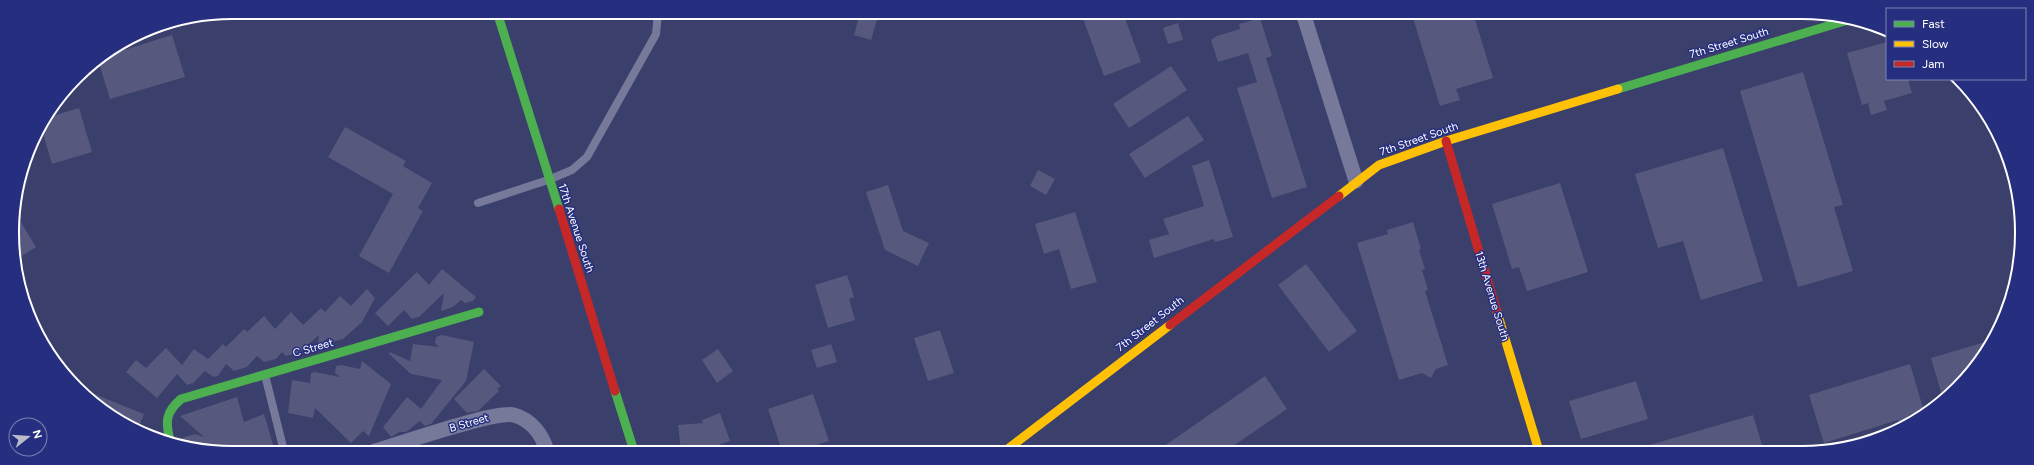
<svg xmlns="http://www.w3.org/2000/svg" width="2034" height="465" font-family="Figtree,sans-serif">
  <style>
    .building { fill: #56597d }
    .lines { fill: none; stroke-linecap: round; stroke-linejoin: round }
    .lane { stroke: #767999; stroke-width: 8 }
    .street { stroke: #767999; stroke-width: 15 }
    .fast { stroke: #4caf50; stroke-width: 9 }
    .slow { stroke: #ffc107; stroke-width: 9 }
    .jam { stroke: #c62828; stroke-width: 9 }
    .labels { text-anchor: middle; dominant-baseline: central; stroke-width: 3; stroke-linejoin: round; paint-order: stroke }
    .street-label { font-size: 11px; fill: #fff; stroke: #262e7f }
    .rim { fill: none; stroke: #fff; stroke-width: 2 }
  </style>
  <rect width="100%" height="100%" fill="#3a3f6b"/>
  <g class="building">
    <polygon points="860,13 879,13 871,40 854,35"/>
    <polygon points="1081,13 1123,13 1141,62 1104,76"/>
    <polygon points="1416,13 1473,13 1493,78 1456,89 1460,100 1440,106 1413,18 1417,17"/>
    <polygon points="1260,18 1272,56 1266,58 1307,187 1272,198 1237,88 1257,82 1248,53 1218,62 1211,40 1217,36 1240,29 1239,24"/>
    <polygon points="1178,23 1183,40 1168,44 1163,28"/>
    <polygon points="172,35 185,77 110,99 98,60 105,56"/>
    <polygon points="1887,42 1887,79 1908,79 1912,93 1884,101 1887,110 1871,115 1868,103 1862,105 1847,53"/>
    <polygon points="1171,66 1187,90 1129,128 1113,104"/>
    <polygon points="1803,72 1843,205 1834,207 1853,271 1798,287 1740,91"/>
    <polygon points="79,108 92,152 52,164 41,127 49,117"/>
    <polygon points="1188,116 1204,140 1145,178 1129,154"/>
    <polygon points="345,127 406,161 403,166 432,183 418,208 423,211 389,273 359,256 393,194 328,157"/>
    <polygon points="1723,148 1763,281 1701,300 1683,241 1658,248 1635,174"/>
    <polygon points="1209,160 1233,237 1215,242 1214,239 1154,258 1149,240 1169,234 1163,219 1204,206 1192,166"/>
    <polygon points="1038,170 1055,179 1046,195 1030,186"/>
    <polygon points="1560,183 1588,272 1527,291 1519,267 1512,269 1492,204"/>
    <polygon points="888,185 903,231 929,243 918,266 885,250 866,192"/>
    <polygon points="14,211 36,247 17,259 12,218"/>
    <polygon points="1075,212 1097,282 1071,289 1059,249 1044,254 1035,224"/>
    <polygon points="1413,222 1421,249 1419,250 1425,269 1422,270 1428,290 1425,291 1448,365 1436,369 1431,378 1422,373 1399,380 1357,243 1388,234 1387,230"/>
    <polygon points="1306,264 1357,331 1329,352 1278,285"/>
    <polygon points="442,269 476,297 473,301 465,303 461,300 453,307 441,311 444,293 419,317 412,319 404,310 388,326 375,313 417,272 429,285"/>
    <polygon points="847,275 854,297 849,299 855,320 828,328 815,285"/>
    <polygon points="367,289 375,298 362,322 343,339 332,342 328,338 317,347 319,335 300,352 286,356 282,352 276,359 264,362 257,356 247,367 234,371 226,364 218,376 213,377 205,371 193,383 187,385 177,374 157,398 126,372 136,360 146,368 166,348 182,365 194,349 208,359 223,344 226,347 244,329 247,332 264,316 275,329 291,312 303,325 321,308 325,312 340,296 351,306"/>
    <polygon points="940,330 954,373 928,381 914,338"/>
    <polygon points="442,335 474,342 466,381 431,424 425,426 420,421 406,432 399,432 391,437 383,427 407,397 421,409 442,380 411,374 389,354 390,352 410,361 413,344 439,347 435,343 436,337"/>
    <polygon points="1992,340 1957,389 1943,399 1931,358"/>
    <polygon points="831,344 837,362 817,368 811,350"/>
    <polygon points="718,349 733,371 717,383 702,360"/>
    <polygon points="362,361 391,384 369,436 363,431 351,443 315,408 313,418 288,413 292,380 310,383 311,373 315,372 340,377 335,373 336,366 341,365 360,369"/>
    <polygon points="1910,364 1924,411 1909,415 1911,422 1901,429 1898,420 1824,443 1809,395"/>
    <polygon points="484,369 501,386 497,389 499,391 478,411 467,413 454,399"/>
    <polygon points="1265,376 1287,409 1226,451 1157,451"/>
    <polygon points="1636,381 1648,419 1581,439 1569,401"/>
    <polygon points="89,392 144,414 138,429 122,424 88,393"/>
    <polygon points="813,394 829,441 798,451 782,451 768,409"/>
    <polygon points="237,397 244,422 264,414 275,451 203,451 181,444 182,438 195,434 204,437 180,416"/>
    <polygon points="720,413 730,441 702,451 681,451 678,425 703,423 702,420"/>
    <polygon points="1753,415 1764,451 1640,451 1639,448"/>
  </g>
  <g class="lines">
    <g class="lane">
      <polyline points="478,203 548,180 572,170 587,157 656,34 658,13"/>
      <polyline points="265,375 284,451"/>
    </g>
    <g class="street">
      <polyline points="1303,13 1356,181"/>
      <path d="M375,451C399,444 496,410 514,415C531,420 542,434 547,451"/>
    </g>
    <g class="fast">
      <polyline points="497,12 559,209"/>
      <polyline points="1618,89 1848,20"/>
      <polyline points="615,391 634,451"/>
      <path d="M170,440C165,421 166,412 181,399L479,312"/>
    </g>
    <g class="slow">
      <polyline points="1339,196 1379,165 1446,141 1618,89"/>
      <polyline points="1497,312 1539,451"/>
      <polyline points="1005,451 1170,325"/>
    </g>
    <g class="jam">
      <polyline points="1446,141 1497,312"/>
      <polyline points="559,209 615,391"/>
      <polyline points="1170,325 1339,196"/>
    </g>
  </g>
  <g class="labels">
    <g class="street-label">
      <text transform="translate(1729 43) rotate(-17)">7th Street South</text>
      <text transform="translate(1419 139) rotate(-19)">7th Street South</text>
      <text transform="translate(576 228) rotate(72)">17th Avenue South</text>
      <text transform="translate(1492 296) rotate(73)">13th Avenue South</text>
      <text transform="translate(1150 324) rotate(-38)">7th Street South</text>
      <text transform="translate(313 348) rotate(-16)">C Street</text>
      <text transform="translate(469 423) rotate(-16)">B Street</text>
    </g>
  </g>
  <path d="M0 0H2034V465H0ZM232 19H1802A213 213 0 0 1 2015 232V233A213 213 0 0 1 1802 446H232A213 213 0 0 1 19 233V232A213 213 0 0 1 232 19Z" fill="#262e7f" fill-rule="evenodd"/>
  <path class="rim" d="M232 19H1802A213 213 0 0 1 2015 232V233A213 213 0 0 1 1802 446H232A213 213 0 0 1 19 233V232A213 213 0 0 1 232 19Z"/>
  <rect x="1886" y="8" width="140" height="72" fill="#262e7f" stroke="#7d82b2"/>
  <rect x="1894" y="21" width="20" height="6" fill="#4caf50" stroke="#7d82b2"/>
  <text x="1922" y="28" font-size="12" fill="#ffffff">Fast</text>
  <rect x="1894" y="41" width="20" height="6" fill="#ffc107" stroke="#7d82b2"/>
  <text x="1922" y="48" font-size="12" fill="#ffffff">Slow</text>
  <rect x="1894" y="61" width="20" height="6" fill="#c62828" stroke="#7d82b2"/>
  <text x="1922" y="68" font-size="12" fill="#ffffff">Jam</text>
  <g transform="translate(28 437) rotate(73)"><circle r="19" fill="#262e7f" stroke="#7d82b2"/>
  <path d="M0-3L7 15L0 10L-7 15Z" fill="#babccb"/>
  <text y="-6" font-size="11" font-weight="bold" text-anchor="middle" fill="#ffffff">N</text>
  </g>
</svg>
